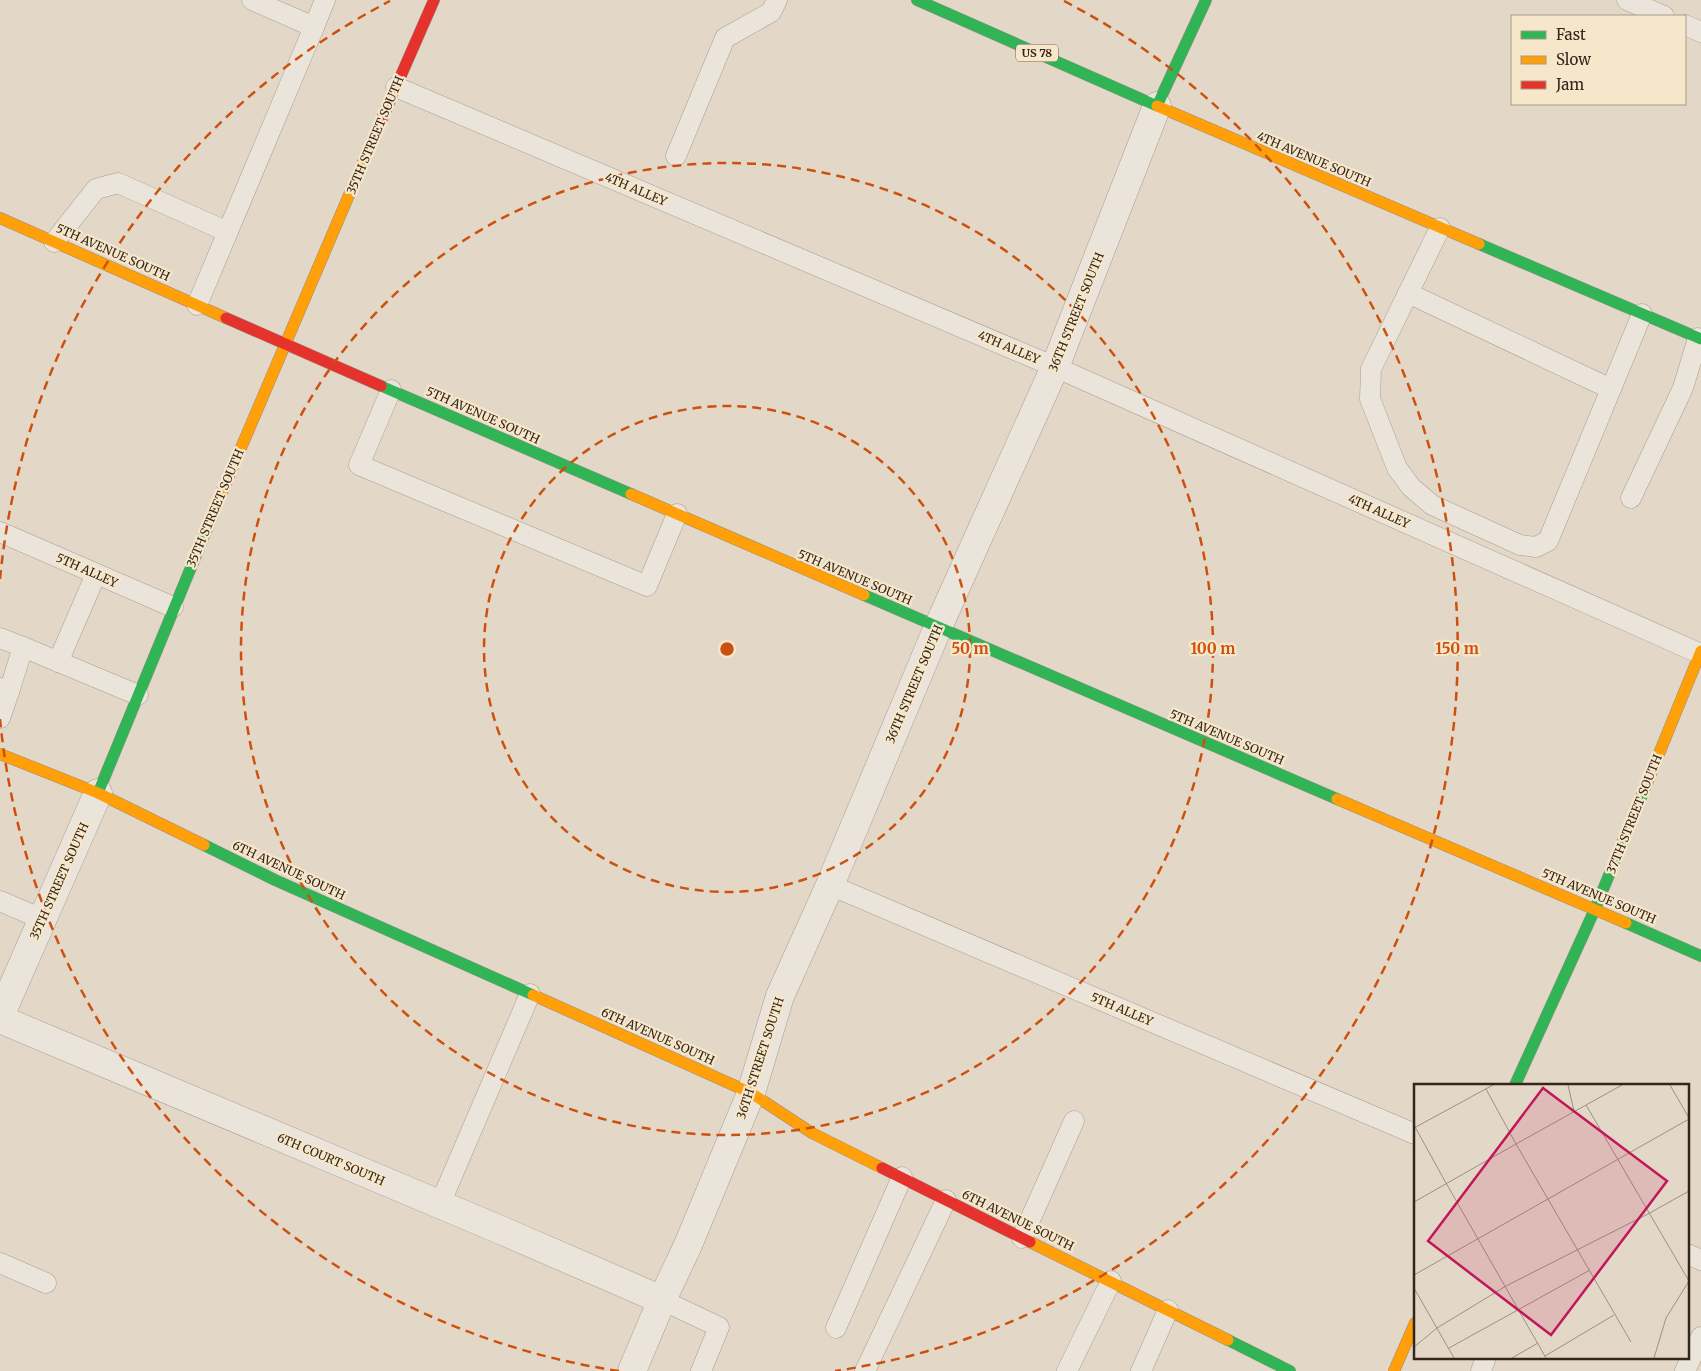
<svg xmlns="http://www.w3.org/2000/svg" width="1701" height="1371" font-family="Merriweather,serif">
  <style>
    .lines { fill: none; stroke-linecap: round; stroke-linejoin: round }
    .lane-casing { stroke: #a79d91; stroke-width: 21 }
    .street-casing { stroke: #a79d91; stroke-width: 29 }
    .fast-casing { stroke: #978d81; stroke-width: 12 }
    .slow-casing { stroke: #978d81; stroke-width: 12 }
    .jam-casing { stroke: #978d81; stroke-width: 12 }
    .lane { stroke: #ebe4da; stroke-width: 20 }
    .street { stroke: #ebe4da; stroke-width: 28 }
    .fast { stroke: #30b455; stroke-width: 11 }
    .slow { stroke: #ff9f0a; stroke-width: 11 }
    .jam { stroke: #e5322d; stroke-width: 11 }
    .ring { fill: none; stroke: #cd510e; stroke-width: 2.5; stroke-dasharray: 9 6 }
    .labels { text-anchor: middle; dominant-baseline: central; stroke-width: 4.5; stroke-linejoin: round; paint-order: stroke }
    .shield { fill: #f6e7cb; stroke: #6f5f4f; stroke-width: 1 }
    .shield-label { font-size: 11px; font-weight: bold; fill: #35251a }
    .street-label { font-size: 12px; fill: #35251a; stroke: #f6e7cb }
    .inset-road { fill: none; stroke: #9d9082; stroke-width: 1 }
    .view { fill: #c2185b; fill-opacity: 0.15; stroke: #c2185b; stroke-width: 2.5 }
    .inset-edge { fill: none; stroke: #35251a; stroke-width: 2.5 }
    .centre { fill: #cd510e; stroke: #f6e7cb; stroke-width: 2.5 }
    .ring-label { font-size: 15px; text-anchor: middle; font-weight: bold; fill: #cd510e; stroke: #f6e7cb; stroke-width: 4.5; stroke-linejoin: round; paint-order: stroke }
  </style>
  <rect width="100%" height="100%" fill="#e3d8c7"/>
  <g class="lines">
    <defs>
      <g id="lane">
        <polyline points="1627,0 1664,16"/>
        <polyline points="1685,25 1701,32"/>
        <polyline points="314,27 325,0"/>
        <polyline points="396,87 1055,367 1701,654"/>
        <polyline points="676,156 725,38 771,12 777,0"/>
        <polyline points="1440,228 1371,369 1370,399 1397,468 1411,487 1432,505 1520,545 1536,547 1548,541 1642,314"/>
        <polyline points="54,242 96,189 118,183 228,232"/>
        <polyline points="1408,293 1611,389"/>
        <polyline points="197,305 314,27 252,0"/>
        <polyline points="391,390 359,465 647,586 677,514"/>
        <polyline points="1631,498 1683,388 1698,338"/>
        <polyline points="0,532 173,607"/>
        <polyline points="0,638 23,647 9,692"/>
        <polyline points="23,647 138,695"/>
        <polyline points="58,662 96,574"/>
        <polyline points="0,688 9,692 0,718"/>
        <polyline points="830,885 1415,1134"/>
        <polyline points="0,901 42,919"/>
        <polyline points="440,1204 530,994"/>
        <polyline points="1022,1238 1074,1121"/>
        <polyline points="1687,1254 1701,1260"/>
        <polyline points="0,1263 46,1283"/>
        <polyline points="662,1300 719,1327 701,1371"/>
        <polyline points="836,1328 902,1177"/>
        <polyline points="865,1371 946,1200"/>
        <polyline points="1067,1371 1111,1281"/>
        <polyline points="1141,1371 1168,1310"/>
        <polyline points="1481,1371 1486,1357"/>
        <polyline points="1685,1371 1701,1337"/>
      </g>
      <g id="street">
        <polyline points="0,1016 98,793"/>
        <polyline points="0,1019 503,1231 662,1300"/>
        <polyline points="632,1371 662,1300 688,1245 751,1093 780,996 830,885 938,627 1055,367 1157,106"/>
      </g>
      <g id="fast">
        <polyline points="917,0 1157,106 1206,0"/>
        <polyline points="1479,244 1701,339"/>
        <polyline points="381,386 631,494"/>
        <polyline points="864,595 1337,799"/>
        <polyline points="98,793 220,497"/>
        <polyline points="204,845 275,880 533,995"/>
        <polyline points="1626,923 1701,956"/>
        <polyline points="1515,1085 1595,909 1647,783"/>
        <polyline points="1228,1340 1290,1371"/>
      </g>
      <g id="slow">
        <polyline points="1157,106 1479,244"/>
        <polyline points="0,218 226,318"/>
        <polyline points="631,494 864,595"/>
        <polyline points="220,497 367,153"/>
        <polyline points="0,754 98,793 204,845"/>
        <polyline points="1647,783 1701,651"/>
        <polyline points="1337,799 1626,923"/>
        <polyline points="533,995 751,1093 812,1133 882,1168"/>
        <polyline points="1030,1242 1228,1340"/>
        <polyline points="1394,1371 1415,1323"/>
      </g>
      <g id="jam">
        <polyline points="367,153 434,0"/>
        <polyline points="226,318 381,386"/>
        <polyline points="882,1168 1030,1242"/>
      </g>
    </defs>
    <use href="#lane" class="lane-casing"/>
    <use href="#street" class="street-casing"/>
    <use href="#fast" class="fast-casing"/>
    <use href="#slow" class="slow-casing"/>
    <use href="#jam" class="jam-casing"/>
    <use href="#lane" class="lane"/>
    <use href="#street" class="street"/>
    <use href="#fast" class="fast"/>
    <use href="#slow" class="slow"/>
    <use href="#jam" class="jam"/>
  </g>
  <g class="ring">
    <circle cx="727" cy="649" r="243"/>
    <circle cx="727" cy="649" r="486"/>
    <path d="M619 1371A730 730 0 0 1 0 719M0 579A730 730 0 0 1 390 1M1064 1A730 730 0 0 1 835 1371"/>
  </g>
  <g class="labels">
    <rect class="shield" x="1016" y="44.5" width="42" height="17" rx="4"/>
    <g class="shield-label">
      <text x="1037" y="53">US 78</text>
    </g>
    <g class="street-label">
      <text transform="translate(375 135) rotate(-67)">35TH STREET SOUTH</text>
      <text transform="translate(1314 159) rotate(23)">4TH AVENUE SOUTH</text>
      <text transform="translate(636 189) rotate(23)">4TH ALLEY</text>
      <text transform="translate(113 252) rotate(24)">5TH AVENUE SOUTH</text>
      <text transform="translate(1076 312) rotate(-68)">36TH STREET SOUTH</text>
      <text transform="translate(1009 347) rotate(23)">4TH ALLEY</text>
      <text transform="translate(483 415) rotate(24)">5TH AVENUE SOUTH</text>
      <text transform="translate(215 508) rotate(-67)">35TH STREET SOUTH</text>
      <text transform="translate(1379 511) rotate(24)">4TH ALLEY</text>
      <text transform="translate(87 570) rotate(24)">5TH ALLEY</text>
      <text transform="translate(855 577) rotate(23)">5TH AVENUE SOUTH</text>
      <text transform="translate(914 684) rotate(-67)">36TH STREET SOUTH</text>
      <text transform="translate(1227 737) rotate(23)">5TH AVENUE SOUTH</text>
      <text transform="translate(1634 814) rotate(-68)">37TH STREET SOUTH</text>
      <text transform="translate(289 870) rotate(25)">6TH AVENUE SOUTH</text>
      <text transform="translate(59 881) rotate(-66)">35TH STREET SOUTH</text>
      <text transform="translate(1599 896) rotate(23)">5TH AVENUE SOUTH</text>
      <text transform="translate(1122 1009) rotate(23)">5TH ALLEY</text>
      <text transform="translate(658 1036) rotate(24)">6TH AVENUE SOUTH</text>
      <text transform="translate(760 1058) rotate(-72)">36TH STREET SOUTH</text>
      <text transform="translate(331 1159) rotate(23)">6TH COURT SOUTH</text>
      <text transform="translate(1018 1220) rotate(26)">6TH AVENUE SOUTH</text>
    </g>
  </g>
  <g transform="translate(1414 1084)">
    <rect width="275" height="275" fill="#e3d8c7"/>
    <path class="inset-road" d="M154,1L160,27M208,1L102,60L217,258M256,1L275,34M172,21L275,197M0,41L32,99M0,44L79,1M32,99L132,274M0,118L102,60L72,5M234,130L275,107M0,191L275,35M0,204L40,274M0,263L23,244L92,202L234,130M35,264L176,186M131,272L200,231M98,274L124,259M240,274L252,234L275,197"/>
    <path class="view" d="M129,4L253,97L137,251L14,157Z"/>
    <rect width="275" height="275" class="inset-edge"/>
  </g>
  <circle cx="727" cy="649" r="8" class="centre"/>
  <g class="ring-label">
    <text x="970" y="654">50 m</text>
    <text x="1213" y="654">100 m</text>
    <text x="1457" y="654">150 m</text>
  </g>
  <rect x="1511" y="15" width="175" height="90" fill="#f6e7cb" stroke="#a99984"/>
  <rect x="1521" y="31" width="25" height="8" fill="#30b455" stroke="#a99984"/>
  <text x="1556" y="40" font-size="15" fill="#35251a">Fast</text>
  <rect x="1521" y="56" width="25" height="8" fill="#ff9f0a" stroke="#a99984"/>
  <text x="1556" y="65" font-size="15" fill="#35251a">Slow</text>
  <rect x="1521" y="81" width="25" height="8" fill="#e5322d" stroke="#a99984"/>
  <text x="1556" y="90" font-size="15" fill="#35251a">Jam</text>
</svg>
